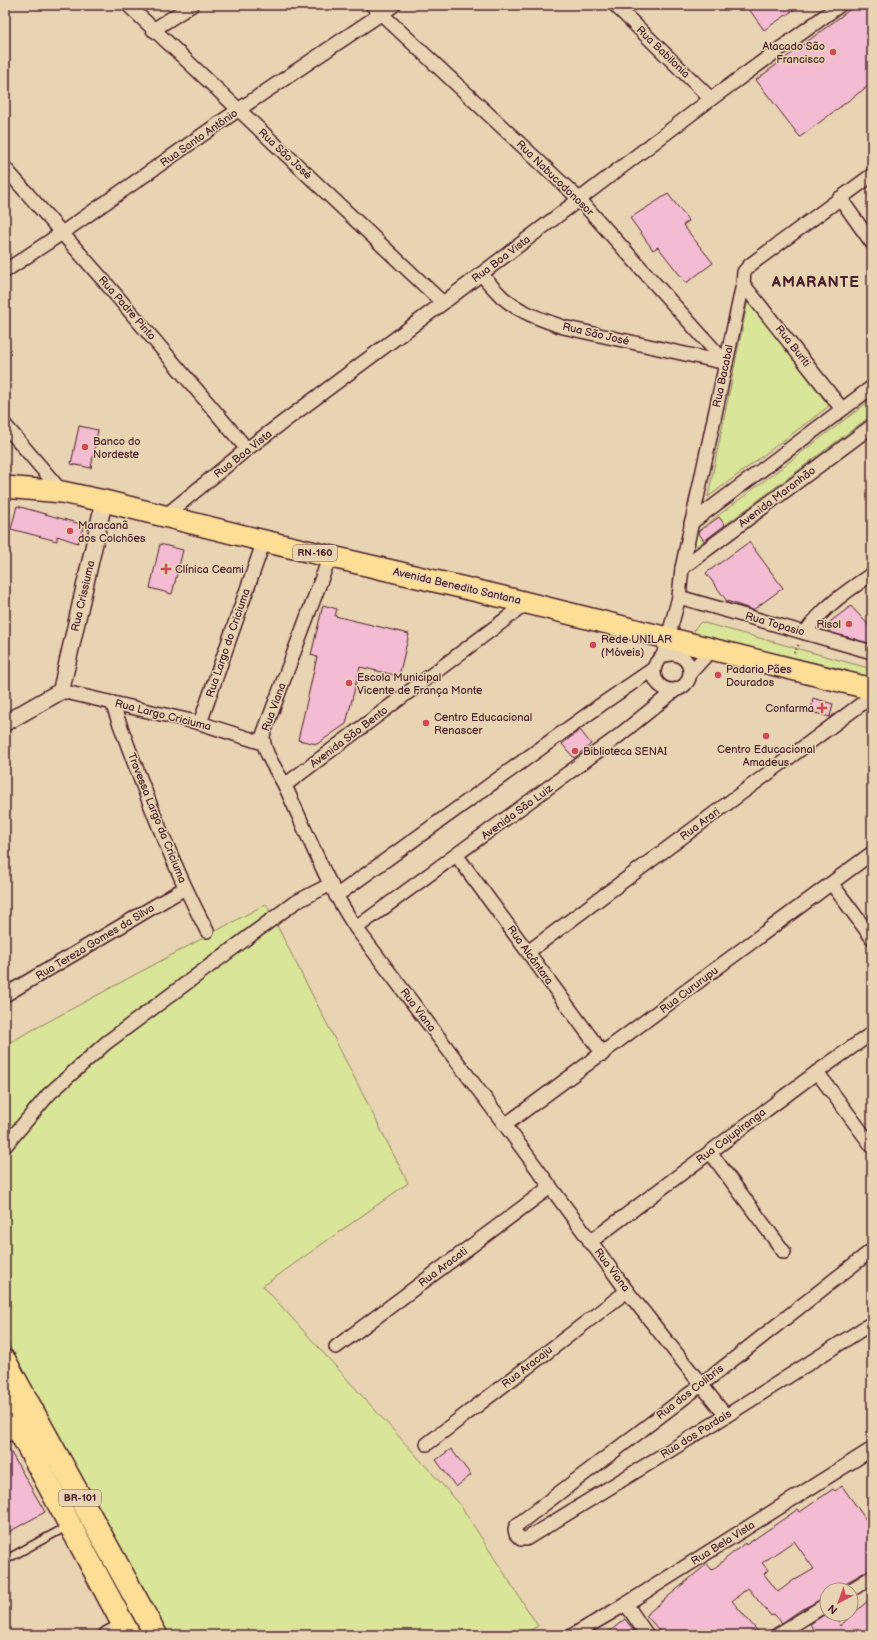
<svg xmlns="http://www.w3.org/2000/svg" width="877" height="1640" font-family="'Balsamiq Sans',sans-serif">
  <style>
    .green { fill: #d9e598; stroke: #928262 }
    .building { fill: #f3bcd2; stroke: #4a1f2b; fill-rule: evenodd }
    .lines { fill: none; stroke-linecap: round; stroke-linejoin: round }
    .service-casing { stroke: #4a1f2b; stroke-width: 10 }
    .minor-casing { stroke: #4a1f2b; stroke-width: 16 }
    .tertiary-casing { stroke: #4a1f2b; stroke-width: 19 }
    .primary-casing { stroke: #4a1f2b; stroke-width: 24 }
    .trunk-casing { stroke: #4a1f2b; stroke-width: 25 }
    .path { stroke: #4a1f2b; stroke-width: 2.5; stroke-dasharray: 1 3; stroke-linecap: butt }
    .service { stroke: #e8d4b2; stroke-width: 7 }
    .minor { stroke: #e8d4b2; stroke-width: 13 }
    .tertiary { stroke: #e8d4b2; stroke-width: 16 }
    .primary { stroke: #fdde96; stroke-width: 21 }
    .trunk { stroke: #fdde96; stroke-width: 22 }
    .poi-dot { fill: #d1495b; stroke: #e8d4b2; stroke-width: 1.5 }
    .labels { text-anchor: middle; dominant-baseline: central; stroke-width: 3; stroke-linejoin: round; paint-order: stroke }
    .shield { fill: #e8d4b2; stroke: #795554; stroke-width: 1 }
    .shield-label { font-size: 10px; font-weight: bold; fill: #4a1f2b }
    .poi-label { font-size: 11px; fill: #4a1f2b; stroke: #e8d4b2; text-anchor: start }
    .street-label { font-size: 11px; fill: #4a1f2b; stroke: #e8d4b2 }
    .district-label { font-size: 15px; font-weight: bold; letter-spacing: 1px; fill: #4a1f2b; stroke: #e8d4b2 }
  </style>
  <rect width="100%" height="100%" fill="#e8d4b2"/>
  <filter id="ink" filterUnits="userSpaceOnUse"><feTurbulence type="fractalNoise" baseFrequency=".025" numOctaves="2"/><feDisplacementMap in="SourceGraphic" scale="8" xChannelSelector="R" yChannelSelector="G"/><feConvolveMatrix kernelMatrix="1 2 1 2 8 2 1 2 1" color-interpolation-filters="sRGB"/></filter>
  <g filter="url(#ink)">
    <g class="green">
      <polygon points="748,300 829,406 708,497"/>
      <polygon points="872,399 872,415 697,546 691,541 694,534"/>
      <polygon points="701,622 872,669 872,684 846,670 769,652 736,651 693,635 695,628"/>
      <polygon points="266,904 408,1183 263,1286 459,1503 538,1626 521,1635 167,1635 5,1338 5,1045"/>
    </g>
    <g class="building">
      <polygon points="746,5 801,5 764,30"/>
      <polygon points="856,5 872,5 872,83 800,137 756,80"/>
      <polygon points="668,194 689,221 683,225 713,263 686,283 658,247 653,250 630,218"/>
      <polygon points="79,426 98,430 91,468 71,464"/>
      <polygon points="17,506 84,525 78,543 57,536 57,541 11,529"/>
      <polygon points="719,517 725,525 704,541 698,532"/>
      <polygon points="749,542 783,588 753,610 727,601 706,573"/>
      <polygon points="160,544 183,550 172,594 150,588"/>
      <polygon points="323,605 337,609 335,616 409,634 399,676 360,667 346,724 317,744 298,740 317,657 311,655"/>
      <polygon points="851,606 872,629 872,644 829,632 831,621"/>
      <polygon points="813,698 833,704 830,717 811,712"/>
      <polygon points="580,730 591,744 574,758 562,744"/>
      <polygon points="5,1444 6,1444 45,1512 5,1534"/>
      <polygon points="451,1449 471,1475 456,1487 436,1460"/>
      <path d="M842,1486L872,1528V1566L865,1572L833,1590H827V1596L799,1611L782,1623L774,1614L771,1616L748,1588L732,1601L761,1635H663L646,1615L707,1564L712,1570L745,1543L746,1545L798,1509L800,1512L833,1489L835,1491ZM794,1541L814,1569L795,1580V1579L778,1592L764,1574L768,1570L762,1563Z"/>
      <polygon points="872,1597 872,1635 818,1635 810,1624 827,1613 827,1618 838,1616 840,1626"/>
      <polygon points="625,1619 637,1635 605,1635"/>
    </g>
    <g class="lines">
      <defs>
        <polyline id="service" points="5,1560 68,1526"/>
        <g id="minor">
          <polyline points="128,5 443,303"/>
          <polyline points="372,5 579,199 726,363"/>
          <polyline points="615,5 711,99"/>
          <polyline points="153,30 192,5"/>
          <polyline points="5,168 104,281 247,449"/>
          <polyline points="840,198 872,243"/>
          <polyline points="5,271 62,233 238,110 394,5"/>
          <path d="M481,274C488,282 495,290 502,297C519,312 543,320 563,327L726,363"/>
          <polyline points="743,284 842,409"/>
          <polyline points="5,425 62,492"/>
          <polyline points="165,516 247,449 443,303 711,99 840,5"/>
          <polyline points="691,523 872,387"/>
          <path d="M330,556L263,735C263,754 278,771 286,788C308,835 327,885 356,928L505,1125L627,1291L726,1416"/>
          <polyline points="682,568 872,426"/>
          <polyline points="679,597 872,652"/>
          <path d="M805,633C823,607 847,591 872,574"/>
          <circle cx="672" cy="672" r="18"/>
          <polyline points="663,656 679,597 682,568 743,284 744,272 750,265 872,175"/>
          <polyline points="691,672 712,649"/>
          <polyline points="61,691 200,723 263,743"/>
          <path d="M112,703C141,781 168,857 207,931"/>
          <polyline points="200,723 264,541"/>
          <polyline points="285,785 527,603"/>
          <polyline points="457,856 603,1054"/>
          <polyline points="832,884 872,938"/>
          <polyline points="336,896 602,704 653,669"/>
          <polyline points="356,928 616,738 674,691"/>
          <polyline points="528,952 872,696"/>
          <polyline points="5,995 185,888"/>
          <polyline points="817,1072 872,1146"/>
          <polyline points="505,1125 872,853"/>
          <polyline points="5,1146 49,1094 106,1043 294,903 331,884"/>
          <polyline points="710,1152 784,1252"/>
          <polyline points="590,1242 817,1072 872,1033"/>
          <polyline points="872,1250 701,1385 517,1525 515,1529 516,1534 521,1539 526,1539 726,1416 872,1323"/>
          <polyline points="336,1347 550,1187"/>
          <polyline points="5,1436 19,1429"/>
          <polyline points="427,1444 627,1291"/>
          <polyline points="851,1590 872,1577"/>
          <polyline points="626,1604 647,1635"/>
          <polyline points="573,1635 626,1604 872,1449"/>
          <polyline points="777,1635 827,1604"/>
        </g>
        <g id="tertiary">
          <polyline points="5,723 61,691 104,501"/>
          <polyline points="107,1635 124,1626"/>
        </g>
        <polyline id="primary" points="5,487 62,492 104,501 264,541 503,597 872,689"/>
        <g id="trunk">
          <polyline points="5,1361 156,1635"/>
          <polyline points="5,1404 129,1635"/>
        </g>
      </defs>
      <use href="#service" class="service-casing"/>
      <use href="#minor" class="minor-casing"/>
      <use href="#tertiary" class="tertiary-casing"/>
      <use href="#primary" class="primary-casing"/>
      <use href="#trunk" class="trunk-casing"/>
      <polyline class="path" points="794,653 799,644"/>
      <use href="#service" class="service"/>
      <use href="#minor" class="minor"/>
      <use href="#tertiary" class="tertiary"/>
      <use href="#primary" class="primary"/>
      <use href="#trunk" class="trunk"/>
    </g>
  </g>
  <g class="poi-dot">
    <circle cx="833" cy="52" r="4"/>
    <circle cx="85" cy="447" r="4"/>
    <circle cx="70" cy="531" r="4"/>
    <path d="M164 563h4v4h4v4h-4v4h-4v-4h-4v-4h4z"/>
    <circle cx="849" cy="624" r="4"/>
    <circle cx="593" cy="645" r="4"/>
    <circle cx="718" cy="675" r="4"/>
    <circle cx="349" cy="683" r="4"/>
    <path d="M820 702h4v4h4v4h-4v4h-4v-4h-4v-4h4z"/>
    <circle cx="426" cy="723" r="4"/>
    <circle cx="766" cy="736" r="4"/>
    <circle cx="575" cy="751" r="4"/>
  </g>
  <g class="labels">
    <g class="shield">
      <rect x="293" y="545" width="44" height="16" rx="3"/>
      <rect x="59" y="1490" width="42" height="16" rx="3"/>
    </g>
    <g class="shield-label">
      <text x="315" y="553">RN-160</text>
      <text x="80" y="1498">BR-101</text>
    </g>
    <g class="poi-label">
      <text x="825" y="46" text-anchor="end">Atacado São<tspan x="825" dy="13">Francisco</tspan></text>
      <text x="93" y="441">Banco do<tspan x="93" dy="13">Nordeste</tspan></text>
      <text x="78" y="525">Maracanã<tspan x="78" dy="13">dos Colchões</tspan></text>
      <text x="175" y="569">Clínica Ceami</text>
      <text x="841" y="624" text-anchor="end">Risol</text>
      <text x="601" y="639">Rede UNILAR<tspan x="601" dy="13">(Móveis)</tspan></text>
      <text x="726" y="669">Padaria Pães<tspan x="726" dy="13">Dourados</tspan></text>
      <text x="357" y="677">Escola Municipal<tspan x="357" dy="13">Vicente de França Monte</tspan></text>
      <text x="814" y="708" text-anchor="end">Confarma</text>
      <text x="434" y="717">Centro Educacional<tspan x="434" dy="13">Renascer</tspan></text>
      <text x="766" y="749" text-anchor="middle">Centro Educacional<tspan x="766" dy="13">Amadeus</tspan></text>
      <text x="583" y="751">Biblioteca SENAI</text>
    </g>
    <g class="street-label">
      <text transform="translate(663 52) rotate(44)">Rua Babilonia</text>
      <text transform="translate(199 138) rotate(-35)">Rua Santo Antônio</text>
      <text transform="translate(285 154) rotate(43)">Rua São José</text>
      <text transform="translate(555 178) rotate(44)">Rua Nabucodonosor</text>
      <text transform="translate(501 259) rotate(-37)">Rua Boa Vista</text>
      <text transform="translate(127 308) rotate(49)">Rua Padre Pinto</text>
      <text transform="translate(596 334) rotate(13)">Rua São José</text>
      <text transform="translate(793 346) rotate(52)">Rua Buriti</text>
      <text transform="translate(723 376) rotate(-78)">Rua Bacabal</text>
      <text transform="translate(243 454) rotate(-38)">Rua Boa Vista</text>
      <text transform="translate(777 497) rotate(-37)">Avenida Maranhão</text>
      <text transform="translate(457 586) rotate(13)">Avenida Benedito Santana</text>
      <text transform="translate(83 596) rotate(-77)">Rua Crissiuma</text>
      <text transform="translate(775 624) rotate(16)">Rua Topasio</text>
      <text transform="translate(228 643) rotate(-71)">Rua Largo do Criciuma</text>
      <text transform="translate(274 707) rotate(-70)">Rua Viana</text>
      <text transform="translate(163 715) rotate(14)">Rua Largo Criciuma</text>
      <text transform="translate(349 737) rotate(-37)">Avenida São Bento</text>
      <text transform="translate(517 812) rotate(-36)">Avenida São Luiz</text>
      <text transform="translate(157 818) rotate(68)">Travessa Largo da Criciuma</text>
      <text transform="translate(700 824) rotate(-37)">Rua Arari</text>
      <text transform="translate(95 942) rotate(-31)">Rua Tereza Gomes da Silva</text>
      <text transform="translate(530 955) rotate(54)">Rua Alcântara</text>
      <text transform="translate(689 990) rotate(-37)">Rua Cururupu</text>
      <text transform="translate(418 1010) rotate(53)">Rua Viana</text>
      <text transform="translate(731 1136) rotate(-37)">Rua Cajupiranga</text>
      <text transform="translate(443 1267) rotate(-37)">Rua Aracati</text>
      <text transform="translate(612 1270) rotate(53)">Rua Viana</text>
      <text transform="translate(527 1367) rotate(-38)">Rua Aracaju</text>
      <text transform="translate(690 1392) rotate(-38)">Rua dos Colibris</text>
      <text transform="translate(696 1434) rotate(-32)">Rua dos Pardais</text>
      <text transform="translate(723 1543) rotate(-32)">Rua Bela Vista</text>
    </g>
    <g class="district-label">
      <text x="816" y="282">AMARANTE</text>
    </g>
  </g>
  <rect width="877" height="1640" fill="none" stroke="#e8d4b2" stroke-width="20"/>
  <rect x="10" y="10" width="857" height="1620" fill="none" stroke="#4a1f2b" stroke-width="1.5" filter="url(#ink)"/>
  <g transform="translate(839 1602) rotate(221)"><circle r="19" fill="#e8d4b2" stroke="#a98c7c"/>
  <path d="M0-3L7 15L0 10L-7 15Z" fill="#d1495b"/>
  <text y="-6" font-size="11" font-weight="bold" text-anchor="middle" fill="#4a1f2b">N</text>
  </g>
</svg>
